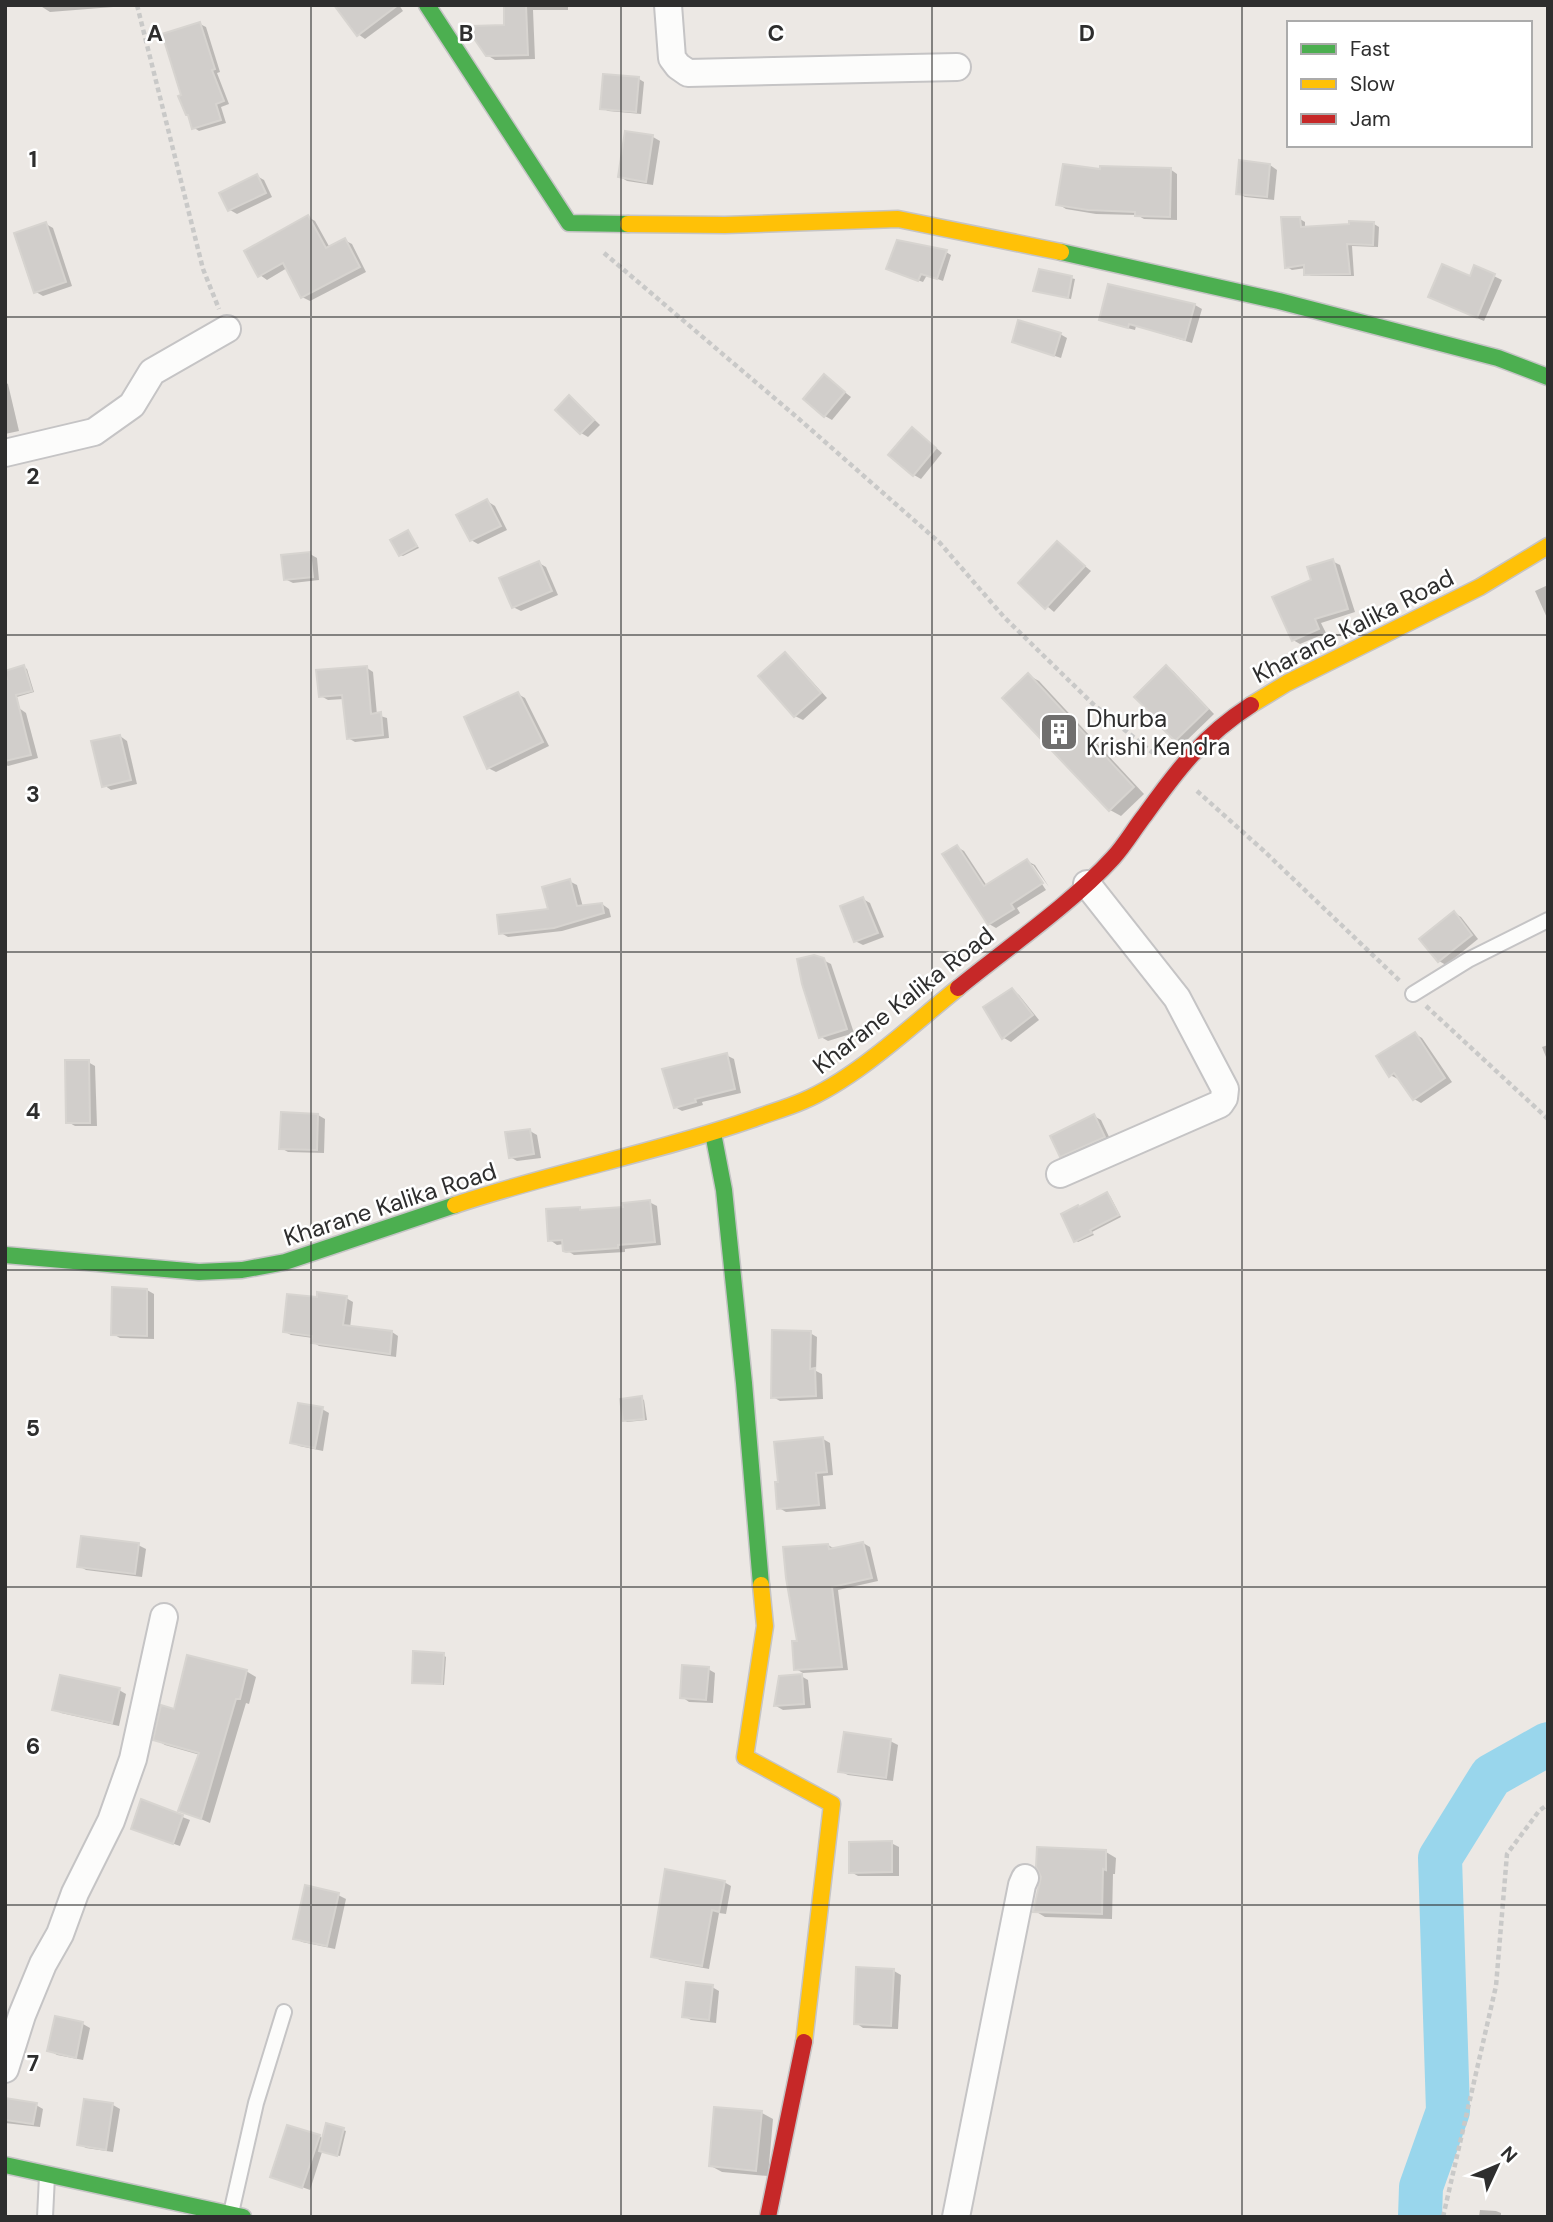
<svg xmlns="http://www.w3.org/2000/svg" width="1553" height="2222" font-family="'DM Sans',sans-serif">
  <style>
    .shadow { fill: #0003 }
    .lines { fill: none; stroke-linecap: round; stroke-linejoin: round }
    .river { stroke: #99d6ec; stroke-width: 44 }
    .building { fill: #d1cecb; stroke: #d7d4d0; stroke-width: 2 }
    .lane-casing { stroke: #c5c4c5; stroke-width: 18 }
    .street-casing { stroke: #c5c4c5; stroke-width: 30 }
    .fast-casing { stroke: #c5c4c5; stroke-width: 19 }
    .slow-casing { stroke: #c5c4c5; stroke-width: 19 }
    .jam-casing { stroke: #c5c4c5; stroke-width: 19 }
    .path { stroke: #c9c9c8; stroke-width: 4.5; stroke-dasharray: 5 3.5; stroke-linecap: butt }
    .lane { stroke: #fcfcfb; stroke-width: 14 }
    .street { stroke: #fcfcfb; stroke-width: 26 }
    .fast { stroke: #4caf50; stroke-width: 16 }
    .slow { stroke: #ffc107; stroke-width: 16 }
    .jam { stroke: #c62828; stroke-width: 16 }
    .grid { fill: none; stroke: #2e2e2e; stroke-width: 2; stroke-opacity: 0.55 }
    .labels { text-anchor: middle; dominant-baseline: central; stroke-width: 5; stroke-linejoin: round; paint-order: stroke }
    .street-label { font-size: 24px; fill: #2e2e2e; stroke: #fff }
    .poi-label { font-size: 24px; fill: #2e2e2e; stroke: #fff; text-anchor: start }
    .grid-label { font-size: 23px; text-anchor: middle; font-weight: bold; fill: #2e2e2e; stroke: #fff; stroke-width: 5; stroke-linejoin: round; paint-order: stroke }
  </style>
  <rect width="100%" height="100%" fill="#ece8e4"/>
  <g class="shadow">
    <polygon points="39,5 126,5 126,6 50,12"/>
    <polygon points="351,5 399,5 403,11 365,39 358,34"/>
    <polygon points="506,5 568,5 568,10 533,10 535,59 495,60 487,55 506,27"/>
    <polygon points="200,24 206,27 220,72 217,73 229,104 221,107 226,123 199,131 193,127"/>
    <polygon points="605,76 639,79 644,82 641,114 608,111 602,108"/>
    <polygon points="626,133 653,137 660,141 653,185 627,181 619,176"/>
    <polygon points="1270,165 1277,170 1274,200 1245,197 1238,193"/>
    <polygon points="1170,169 1177,174 1177,220 1144,219 1137,215 1096,214 1066,209 1058,204 1102,171"/>
    <polygon points="257,176 264,180 272,197 237,214 230,210"/>
    <polygon points="308,217 315,221 330,248 344,240 352,244 366,272 310,301 302,297 287,268 267,280 260,275"/>
    <polygon points="1300,219 1305,222 1305,229 1374,224 1379,227 1378,247 1352,246 1354,276 1311,276 1306,273 1306,268 1292,270 1287,267"/>
    <polygon points="46,224 53,228 72,286 43,296 36,292"/>
    <polygon points="946,252 951,255 943,281 927,275 923,282 894,272"/>
    <polygon points="1475,267 1502,280 1484,321 1437,301 1471,278"/>
    <polygon points="1040,271 1075,279 1071,299 1035,291"/>
    <polygon points="1195,305 1202,309 1192,343 1136,326 1135,330 1108,323 1101,319"/>
    <polygon points="1060,334 1067,338 1061,358 1014,342"/>
    <polygon points="824,376 851,397 832,420 825,416"/>
    <polygon points="5,382 8,384 19,431 5,434"/>
    <polygon points="569,397 576,402 600,425 588,437 581,433 557,409"/>
    <polygon points="920,434 942,453 921,479 914,475"/>
    <polygon points="487,501 495,506 507,530 478,544 471,540"/>
    <polygon points="408,532 419,548 403,556 400,555"/>
    <polygon points="1057,543 1091,571 1054,612 1020,583"/>
    <polygon points="310,554 317,558 319,580 293,583 285,579"/>
    <polygon points="1332,561 1340,565 1355,612 1321,623 1326,633 1300,644 1293,640 1314,581"/>
    <polygon points="539,563 546,567 558,595 521,611 513,607"/>
    <polygon points="1548,585 1548,620 1535,591"/>
    <polygon points="785,654 792,659 827,698 803,720 795,716"/>
    <polygon points="24,667 27,669 34,692 17,697 14,695"/>
    <polygon points="1166,667 1173,671 1214,714 1183,744 1176,739 1157,717"/>
    <polygon points="367,668 373,672 377,715 387,718 389,738 355,742 348,738 344,699 328,700 321,696"/>
    <polygon points="1028,675 1039,681 1144,794 1121,816 1110,810 1004,698"/>
    <polygon points="518,694 525,698 549,746 496,772 488,768"/>
    <polygon points="19,708 26,713 38,758 8,766 5,764 5,712"/>
    <polygon points="120,736 127,741 137,784 111,790 104,785"/>
    <polygon points="957,847 964,851 987,886 1027,861 1035,865 1049,887 1033,865 1029,865 1046,890 1017,908 1020,913 996,928 989,924"/>
    <polygon points="569,881 577,885 583,907 602,904 609,909 611,917 562,931 508,937 501,933 551,911"/>
    <polygon points="863,899 870,903 884,937 863,945 855,941"/>
    <polygon points="1454,913 1461,917 1478,939 1446,965 1439,961"/>
    <polygon points="823,960 831,964 854,1033 828,1041 821,1037"/>
    <polygon points="1012,990 1019,995 1039,1020 1011,1042 1004,1038"/>
    <polygon points="1415,1034 1422,1038 1452,1082 1421,1103 1414,1099 1400,1078 1398,1079 1390,1075"/>
    <polygon points="1548,1045 1548,1062 1542,1047"/>
    <polygon points="726,1055 734,1059 741,1093 702,1102 703,1105 682,1111 675,1107"/>
    <polygon points="88,1062 95,1066 97,1126 75,1126 68,1122"/>
    <polygon points="318,1115 325,1119 324,1153 288,1152 281,1148"/>
    <polygon points="1094,1116 1101,1120 1111,1141 1069,1160 1061,1156"/>
    <polygon points="530,1131 537,1135 541,1158 517,1161 510,1157"/>
    <polygon points="1107,1194 1110,1196 1121,1217 1092,1232 1094,1235 1078,1242 1075,1240"/>
    <polygon points="649,1202 657,1206 661,1245 625,1249 625,1252 574,1255 565,1249 564,1244 557,1245 550,1240 579,1208 584,1211 625,1209"/>
    <polygon points="147,1290 154,1294 154,1339 120,1338 113,1334"/>
    <polygon points="346,1298 353,1302 350,1328 392,1332 398,1336 396,1357 319,1346 313,1342 313,1338 291,1335 284,1331 318,1299"/>
    <polygon points="810,1333 817,1337 816,1371 822,1374 823,1399 780,1401 773,1397"/>
    <polygon points="641,1398 644,1400 647,1420 627,1422 624,1420"/>
    <polygon points="322,1409 329,1413 323,1451 299,1446 292,1442"/>
    <polygon points="823,1439 830,1443 833,1475 823,1476 826,1509 786,1512 779,1508 780,1484"/>
    <polygon points="863,1543 870,1547 878,1581 838,1590 848,1670 803,1673 796,1669 799,1642 828,1545 835,1549"/>
    <polygon points="138,1545 146,1549 142,1577 86,1570 79,1566"/>
    <polygon points="443,1655 446,1657 444,1685 414,1682"/>
    <polygon points="708,1669 715,1673 713,1703 689,1702 682,1697"/>
    <polygon points="246,1671 256,1677 249,1704 246,1703 210,1823 180,1810 200,1755 165,1745 155,1739 175,1711"/>
    <polygon points="801,1676 808,1680 811,1708 783,1710 776,1706"/>
    <polygon points="119,1690 126,1694 119,1726 61,1713 54,1709"/>
    <polygon points="890,1741 898,1745 893,1781 848,1775 840,1771"/>
    <polygon points="142,1801 190,1820 180,1846 140,1832"/>
    <polygon points="891,1843 899,1847 899,1876 858,1876 851,1872"/>
    <polygon points="1106,1852 1116,1858 1115,1874 1113,1874 1112,1919 1045,1917 1035,1911 1042,1877"/>
    <polygon points="724,1882 731,1886 726,1914 719,1913 709,1969 660,1960 653,1956"/>
    <polygon points="338,1895 346,1899 335,1949 302,1942 295,1938"/>
    <polygon points="894,1971 901,1975 898,2029 863,2028 856,2023"/>
    <polygon points="712,1987 719,1991 716,2023 691,2020 684,2016"/>
    <polygon points="56,2018 83,2024 90,2028 83,2060 57,2055 49,2050"/>
    <polygon points="5,2099 36,2105 43,2109 40,2127 5,2123"/>
    <polygon points="113,2105 120,2109 113,2152 86,2148 79,2144"/>
    <polygon points="715,2109 762,2113 773,2119 768,2176 722,2172 711,2166"/>
    <polygon points="343,2130 346,2131 340,2156 322,2152 310,2190 272,2176 319,2136 324,2139"/>
    <polygon points="1480,2210 1496,2211 1501,2213 1501,2217 1479,2217"/>
  </g>
  <g class="lines">
    <polyline class="river" points="1420,2217 1421,2187 1448,2111 1440,1858 1491,1776 1548,1744"/>
  </g>
  <g class="building">
    <polygon points="334,5 398,5 357,36"/>
    <polygon points="504,5 526,5 528,55 486,56 473,37 473,26 504,25"/>
    <polygon points="200,22 215,69 212,70 224,101 216,104 221,120 192,129 188,115 186,115 178,96 181,95 162,34"/>
    <polygon points="603,74 639,77 636,112 600,109"/>
    <polygon points="625,131 653,135 646,182 618,177"/>
    <polygon points="1239,160 1270,164 1267,197 1236,194"/>
    <polygon points="1063,164 1100,169 1100,166 1171,168 1170,217 1135,216 1135,212 1088,210 1056,205"/>
    <polygon points="257,174 266,193 228,211 219,193"/>
    <polygon points="308,215 326,248 345,238 360,267 301,298 283,263 258,277 244,251"/>
    <polygon points="1281,217 1300,217 1301,227 1349,224 1349,221 1374,222 1373,245 1347,244 1350,274 1304,275 1304,265 1285,268"/>
    <polygon points="46,222 66,282 34,293 14,233"/>
    <polygon points="897,240 947,250 937,279 921,274 918,281 886,269"/>
    <polygon points="1442,264 1470,276 1474,265 1495,274 1477,318 1428,297"/>
    <polygon points="1039,269 1072,276 1068,298 1033,291"/>
    <polygon points="1108,284 1195,304 1185,340 1129,324 1128,328 1099,320"/>
    <polygon points="1018,320 1061,333 1054,356 1012,342"/>
    <polygon points="824,374 845,392 824,417 803,399"/>
    <polygon points="569,395 594,420 580,434 555,410"/>
    <polygon points="912,427 936,448 913,476 888,455"/>
    <polygon points="487,499 501,526 470,541 456,515"/>
    <polygon points="408,530 417,546 399,556 390,540"/>
    <polygon points="1057,541 1085,566 1045,609 1018,583"/>
    <polygon points="310,552 313,577 284,580 281,555"/>
    <polygon points="1333,559 1348,609 1315,619 1319,629 1292,641 1272,597 1311,580 1307,567"/>
    <polygon points="539,561 552,591 512,608 499,578"/>
    <polygon points="785,652 821,693 794,717 758,676"/>
    <polygon points="24,665 32,691 16,695 31,755 5,761 5,679 7,679 5,671"/>
    <polygon points="1166,665 1208,709 1175,741 1153,719 1155,717 1134,697"/>
    <polygon points="367,666 371,714 381,712 383,735 347,739 342,695 319,697 316,670"/>
    <polygon points="1028,673 1134,787 1109,811 1002,698"/>
    <polygon points="518,692 543,742 487,769 464,717"/>
    <polygon points="120,735 131,780 102,787 91,741"/>
    <polygon points="957,845 984,886 1027,859 1043,883 1011,904 1014,909 988,925 942,854"/>
    <polygon points="570,879 577,906 602,903 604,913 554,928 499,934 497,915 548,909 542,887"/>
    <polygon points="863,897 878,933 854,942 840,906"/>
    <polygon points="1454,911 1472,935 1438,962 1419,939"/>
    <polygon points="814,955 824,958 847,1029 819,1038 802,984 797,959"/>
    <polygon points="1012,988 1033,1015 1002,1039 983,1007"/>
    <polygon points="1415,1032 1445,1078 1413,1100 1394,1073 1389,1077 1376,1056"/>
    <polygon points="727,1053 735,1089 695,1099 696,1102 674,1108 662,1069"/>
    <polygon points="65,1060 89,1060 90,1123 66,1123"/>
    <polygon points="281,1112 318,1114 317,1150 279,1149"/>
    <polygon points="1094,1114 1105,1137 1060,1157 1050,1136"/>
    <polygon points="530,1129 534,1154 509,1158 505,1132"/>
    <polygon points="1107,1192 1119,1215 1090,1230 1092,1233 1074,1242 1061,1214 1078,1205 1079,1207"/>
    <polygon points="650,1200 655,1242 618,1245 618,1248 566,1252 563,1251 562,1240 548,1241 546,1209 580,1207 580,1210 623,1207 622,1203"/>
    <polygon points="112,1287 147,1289 147,1336 111,1335"/>
    <polygon points="317,1292 347,1296 343,1325 392,1331 390,1354 311,1343 312,1336 283,1332 287,1294 317,1297"/>
    <polygon points="772,1330 811,1331 810,1369 815,1368 816,1396 771,1398"/>
    <polygon points="642,1396 644,1419 623,1421 620,1399"/>
    <polygon points="298,1403 323,1407 315,1448 290,1443"/>
    <polygon points="823,1437 827,1472 816,1473 819,1505 777,1509 775,1482 778,1482 774,1442"/>
    <polygon points="81,1536 139,1543 135,1574 77,1567"/>
    <polygon points="863,1542 872,1578 832,1587 842,1667 794,1670 792,1641 797,1641 786,1578 783,1547 828,1544 829,1549"/>
    <polygon points="413,1651 444,1653 442,1684 412,1683"/>
    <polygon points="187,1655 247,1670 240,1699 236,1699 201,1819 178,1811 199,1753 153,1740 161,1705 174,1709"/>
    <polygon points="682,1665 709,1667 706,1700 680,1698"/>
    <polygon points="802,1674 804,1704 774,1706 779,1676"/>
    <polygon points="60,1675 120,1688 112,1723 52,1710"/>
    <polygon points="844,1732 891,1739 886,1778 838,1772"/>
    <polygon points="141,1799 183,1815 173,1844 131,1829"/>
    <polygon points="892,1841 892,1872 849,1873 849,1842"/>
    <polygon points="1037,1847 1106,1850 1106,1870 1103,1869 1102,1914 1033,1912 1041,1877 1036,1867"/>
    <polygon points="665,1869 725,1881 719,1912 712,1910 702,1966 651,1957"/>
    <polygon points="305,1885 339,1893 327,1946 293,1939"/>
    <polygon points="856,1967 894,1969 891,2026 854,2024"/>
    <polygon points="686,1982 713,1985 709,2020 682,2017"/>
    <polygon points="55,2016 83,2022 76,2058 47,2051"/>
    <polygon points="5,2098 37,2103 33,2124 5,2120"/>
    <polygon points="84,2099 113,2103 106,2150 77,2145"/>
    <polygon points="714,2107 762,2111 756,2171 709,2166"/>
    <polygon points="326,2123 344,2128 337,2156 319,2151"/>
    <polygon points="287,2125 320,2135 302,2188 270,2177"/>
  </g>
  <g class="lines">
    <defs>
      <g id="lane">
        <polyline points="1413,994 1468,960 1548,920"/>
        <polyline points="231,2213 256,2103 284,2012"/>
        <polyline points="45,2217 47,2176"/>
      </g>
      <g id="street">
        <polyline points="668,5 672,58 678,66 688,73 957,67"/>
        <polyline points="5,453 94,432 132,405 152,372 227,329"/>
        <polyline points="1060,1174 1220,1104 1224,1098 1225,1089 1177,998 1087,884"/>
        <polyline points="5,2069 22,2015 43,1964 60,1934 75,1893 111,1821 133,1759 164,1617"/>
        <polyline points="956,2217 1022,1885 1025,1878"/>
      </g>
      <g id="fast">
        <polyline points="427,5 569,223 628,224"/>
        <polyline points="1061,252 1279,301 1498,358 1548,377"/>
        <polyline points="713,1133 724,1190 744,1383 761,1585"/>
        <polyline points="5,1255 199,1272 242,1270 285,1262 455,1205"/>
        <polyline points="5,2165 243,2217"/>
      </g>
      <g id="slow">
        <polyline points="628,224 725,225 898,219 1061,252"/>
        <polyline points="1251,705 1287,683 1480,587 1548,546"/>
        <path d="M455,1205C553,1172 655,1153 753,1119C769,1113 787,1108 803,1101C857,1078 912,1025 958,988"/>
        <polyline points="761,1585 765,1626 745,1757 832,1804 804,2042"/>
      </g>
      <g id="jam">
        <path d="M958,988C1008,947 1070,905 1113,858C1125,845 1134,829 1145,815C1178,769 1203,736 1251,705"/>
        <polyline points="768,2217 804,2042"/>
      </g>
    </defs>
    <use href="#lane" class="lane-casing"/>
    <use href="#street" class="street-casing"/>
    <use href="#fast" class="fast-casing"/>
    <use href="#slow" class="slow-casing"/>
    <use href="#jam" class="jam-casing"/>
    <g class="path">
      <polyline points="137,5 203,269 219,309"/>
      <polyline points="604,253 799,419 940,543 1004,617 1093,704 1153,753"/>
      <polyline points="1197,791 1264,851 1400,981"/>
      <polyline points="1426,1006 1548,1119"/>
      <polyline points="1443,2217 1496,1986 1507,1854 1539,1811 1548,1804"/>
    </g>
    <use href="#lane" class="lane"/>
    <use href="#street" class="street"/>
    <use href="#fast" class="fast"/>
    <use href="#slow" class="slow"/>
    <use href="#jam" class="jam"/>
  </g>
  <path class="grid" d="M311,5V2217M621,5V2217M932,5V2217M1242,5V2217M5,317H1548M5,635H1548M5,952H1548M5,1270H1548M5,1587H1548M5,1905H1548"/>
  <defs>
    <symbol id="building-square" viewBox="-11 -11 22 22"><rect x="-9" y="-9" width="18" height="18" rx="4" fill="#706f6e" stroke="#fff"/><path d="M-4-6H4V6H1V3H-1V6H-4ZM-2.5-4.3h1.7v1.8h-1.7ZM.8-4.3h1.7v1.8H.8ZM-2.5-1h1.7V.8h-1.7ZM.8-1h1.7V.8H.8Z" fill="#fff"/></symbol>
  </defs>
  <g fill-rule="evenodd">
    <use href="#building-square" x="1037" y="710" width="44" height="44"/>
  </g>
  <g class="labels">
    <g class="street-label">
      <text transform="translate(1353 626) rotate(-27)">Kharane Kalika Road</text>
      <text transform="translate(903 1000) rotate(-38)">Kharane Kalika Road</text>
      <text transform="translate(390 1204) rotate(-18)">Kharane Kalika Road</text>
    </g>
    <g class="poi-label">
      <text x="1086" y="718">Dhurba<tspan x="1086" dy="28">Krishi Kendra</tspan></text>
    </g>
  </g>
  <g class="grid-label">
    <text x="155" y="41">A</text>
    <text x="466" y="41">B</text>
    <text x="776" y="41">C</text>
    <text x="1087" y="41">D</text>
    <text x="33" y="167">1</text>
    <text x="33" y="484">2</text>
    <text x="33" y="802">3</text>
    <text x="33" y="1119">4</text>
    <text x="33" y="1436">5</text>
    <text x="33" y="1754">6</text>
    <text x="33" y="2071">7</text>
  </g>
  <rect width="1553" height="2222" fill="none" stroke="#2e2e2e" stroke-width="14"/>
  <rect x="1287" y="21" width="245" height="126" fill="#ffffff" stroke="#ababab" stroke-width="2"/>
  <rect x="1301" y="44" width="35" height="10" fill="#4caf50" stroke="#ababab" stroke-width="2"/>
  <text x="1350" y="56" font-size="21" fill="#2e2e2e">Fast</text>
  <rect x="1301" y="79" width="35" height="10" fill="#ffc107" stroke="#ababab" stroke-width="2"/>
  <text x="1350" y="91" font-size="21" fill="#2e2e2e">Slow</text>
  <rect x="1301" y="114" width="35" height="10" fill="#c62828" stroke="#ababab" stroke-width="2"/>
  <text x="1350" y="126" font-size="21" fill="#2e2e2e">Jam</text>
  <g transform="translate(1497 2166) rotate(46)" stroke="#ffffff" stroke-width="5" paint-order="stroke">
  <path d="M0-5L12 26L0 18L-12 26Z" fill="#2e2e2e"/>
  <text y="-10" font-size="19" font-weight="bold" text-anchor="middle" fill="#2e2e2e">N</text>
  </g>
</svg>
